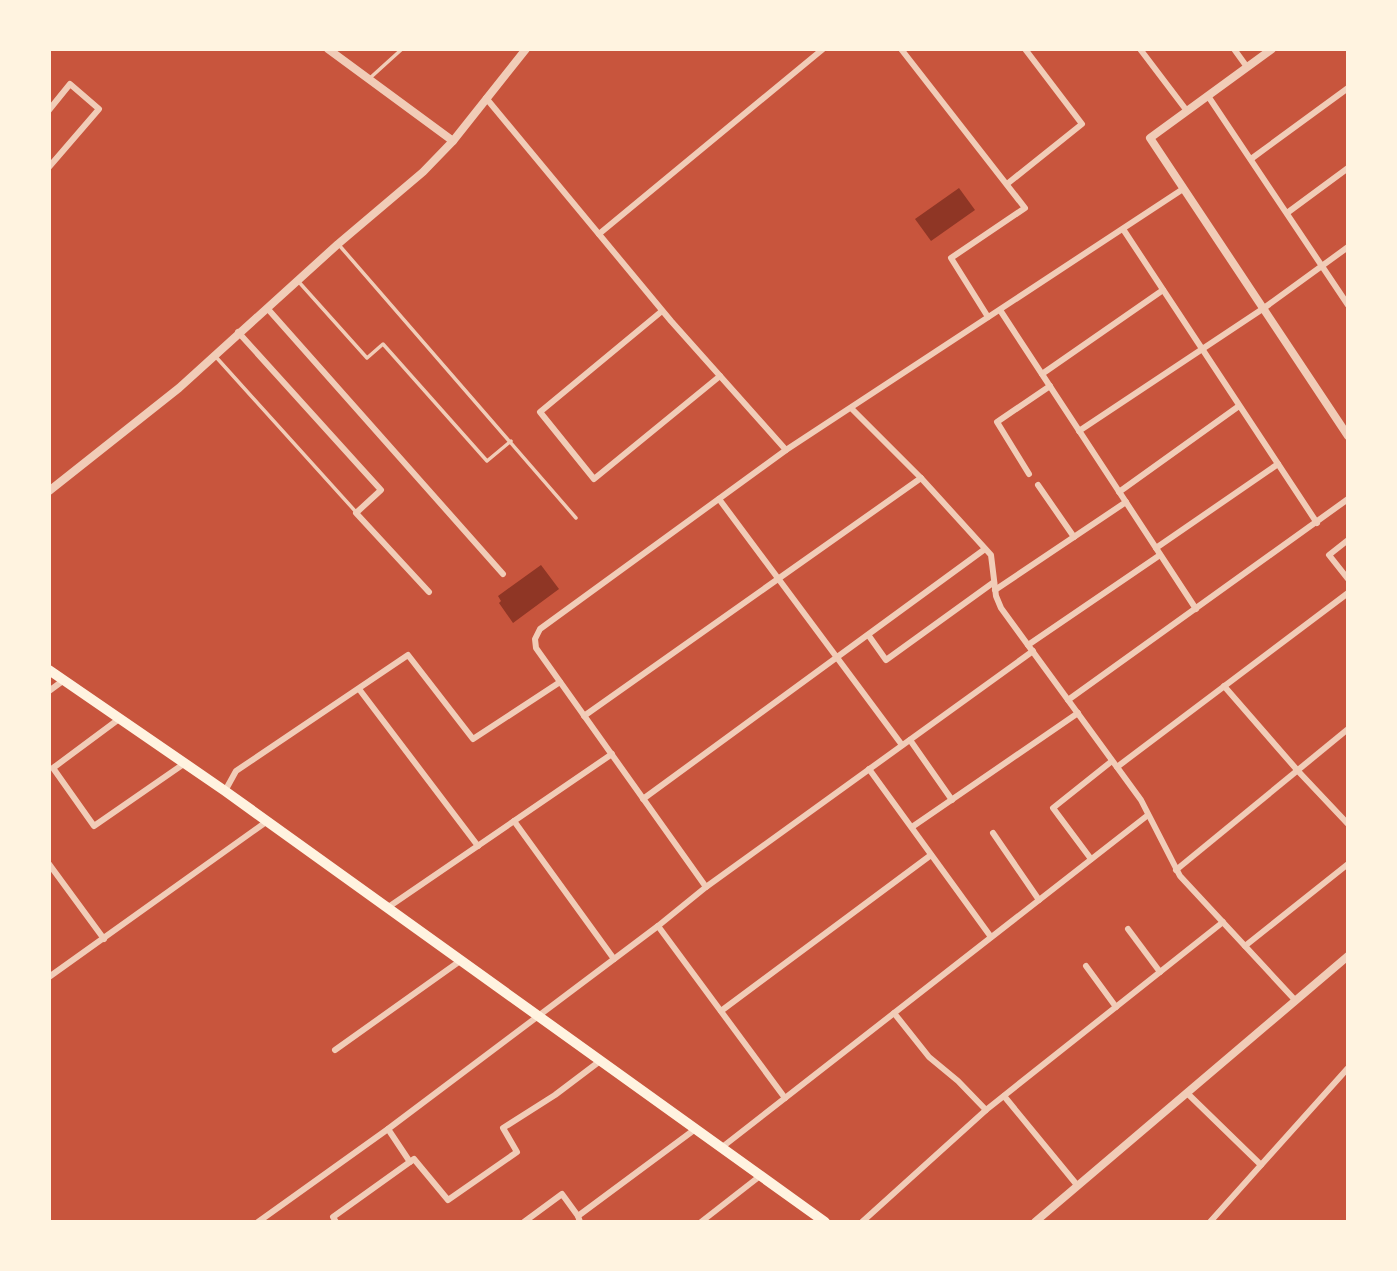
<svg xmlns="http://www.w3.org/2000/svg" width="1397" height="1271" font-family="'Golos Text',sans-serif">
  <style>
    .water { fill: #8f3625 }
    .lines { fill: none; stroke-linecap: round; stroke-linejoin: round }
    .service { stroke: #f1ccb7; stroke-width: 3.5 }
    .minor { stroke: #f1ccb7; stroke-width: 6 }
    .tertiary { stroke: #f1ccb7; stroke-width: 8 }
    .trunk { stroke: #fff3e0; stroke-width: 10 }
  </style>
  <rect width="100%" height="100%" fill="#c8553d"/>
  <g class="water">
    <polygon points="959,188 975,210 931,241 915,219"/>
    <polygon points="541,565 559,589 513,623 499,603 501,601 498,596"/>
  </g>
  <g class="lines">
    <g class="service">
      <polyline points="370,78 402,49"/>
      <polyline points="339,245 576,518"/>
      <polyline points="298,281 367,358 383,344 487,461 511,441"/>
      <polyline points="216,357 356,512"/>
    </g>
    <g class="minor">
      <polyline points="901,49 1025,208 951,258 988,317"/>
      <polyline points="1140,49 1187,111"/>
      <polyline points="1234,49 1247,67"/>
      <polyline points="1208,96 1348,305"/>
      <polyline points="486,98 671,321 786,450"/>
      <polyline points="49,110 70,84 99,109 49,167"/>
      <polyline points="1251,159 1348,88"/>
      <polyline points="1007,184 1082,124 1025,49"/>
      <polyline points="1287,213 1348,168"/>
      <polyline points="1123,229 1317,523"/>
      <polyline points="599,234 823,49"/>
      <polyline points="267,308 503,574"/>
      <polyline points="1000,310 1196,609"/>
      <polyline points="662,311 540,412 594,479 720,376"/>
      <polyline points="238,332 381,490 356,513 429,592"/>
      <polyline points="1042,374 1163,290"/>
      <polyline points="851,408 921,478 991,555 996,596 1001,608 1141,800 1180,876 1295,1000"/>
      <polyline points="1079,431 1264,308 1348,247"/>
      <polyline points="1029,474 997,422 1050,386"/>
      <polyline points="1038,485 1074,537"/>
      <polyline points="1119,492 1239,406"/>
      <polyline points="719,499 902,745"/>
      <polyline points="1348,540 1329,555 1348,579"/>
      <polyline points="1156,548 1278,464"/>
      <polyline points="995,590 1126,502"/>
      <polyline points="869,636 886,660 994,582"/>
      <polyline points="1028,645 1160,555"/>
      <polyline points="1224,686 1298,771 1348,824"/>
      <polyline points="359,689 478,846"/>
      <polyline points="49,691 64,680"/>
      <polyline points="1068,700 1348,499"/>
      <polyline points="584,716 921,478"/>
      <polyline points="119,719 53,768 94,826 185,763"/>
      <polyline points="910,740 952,800"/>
      <polyline points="1117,767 1348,593"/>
      <polyline points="869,769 991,937"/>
      <polyline points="225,791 236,771 408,655 473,739 560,682"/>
      <polyline points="643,799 985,549"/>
      <polyline points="514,821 614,959"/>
      <polyline points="912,827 1078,713"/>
      <polyline points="993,833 1039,900"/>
      <polyline points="1091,859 1053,808 1112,761"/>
      <polyline points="49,864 104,939"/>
      <polyline points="1176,870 1348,729"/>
      <polyline points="706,887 536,648 535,639 540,629 786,450 1183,189"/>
      <polyline points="387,908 612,754"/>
      <polyline points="658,926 785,1098"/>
      <polyline points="1128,929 1160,972"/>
      <polyline points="1245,946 1348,864"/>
      <polyline points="1086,966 1116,1007"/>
      <polyline points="49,977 266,822"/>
      <polyline points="721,1011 931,855"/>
      <polyline points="894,1013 929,1057 958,1081 986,1110"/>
      <polyline points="335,1050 460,961"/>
      <polyline points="1187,1093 1261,1165"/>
      <polyline points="1004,1096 1077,1185"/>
      <polyline points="388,1129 410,1162"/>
      <polyline points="721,1148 1148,815"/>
      <polyline points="258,1222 388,1129 658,926 706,887 1033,651"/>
      <polyline points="336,1222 333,1217 414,1159 448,1200 517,1152 503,1128 555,1095 600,1061"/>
      <polyline points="524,1222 562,1194 578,1216"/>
      <polyline points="580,1222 578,1216 694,1130"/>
      <polyline points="701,1222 760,1176"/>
      <polyline points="862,1222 986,1110 1223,922"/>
      <polyline points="1210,1222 1348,1068"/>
    </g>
    <g class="tertiary">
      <polyline points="328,49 453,141"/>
      <polyline points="1272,49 1150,138 1348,436"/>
      <polyline points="49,491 179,388 338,244 423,172 453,141 526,49"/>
      <polyline points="1035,1222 1348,956"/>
    </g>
    <polyline class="trunk" points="49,670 225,791 825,1222"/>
  </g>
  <rect width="1397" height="1271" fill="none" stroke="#fff3e0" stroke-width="102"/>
</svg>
